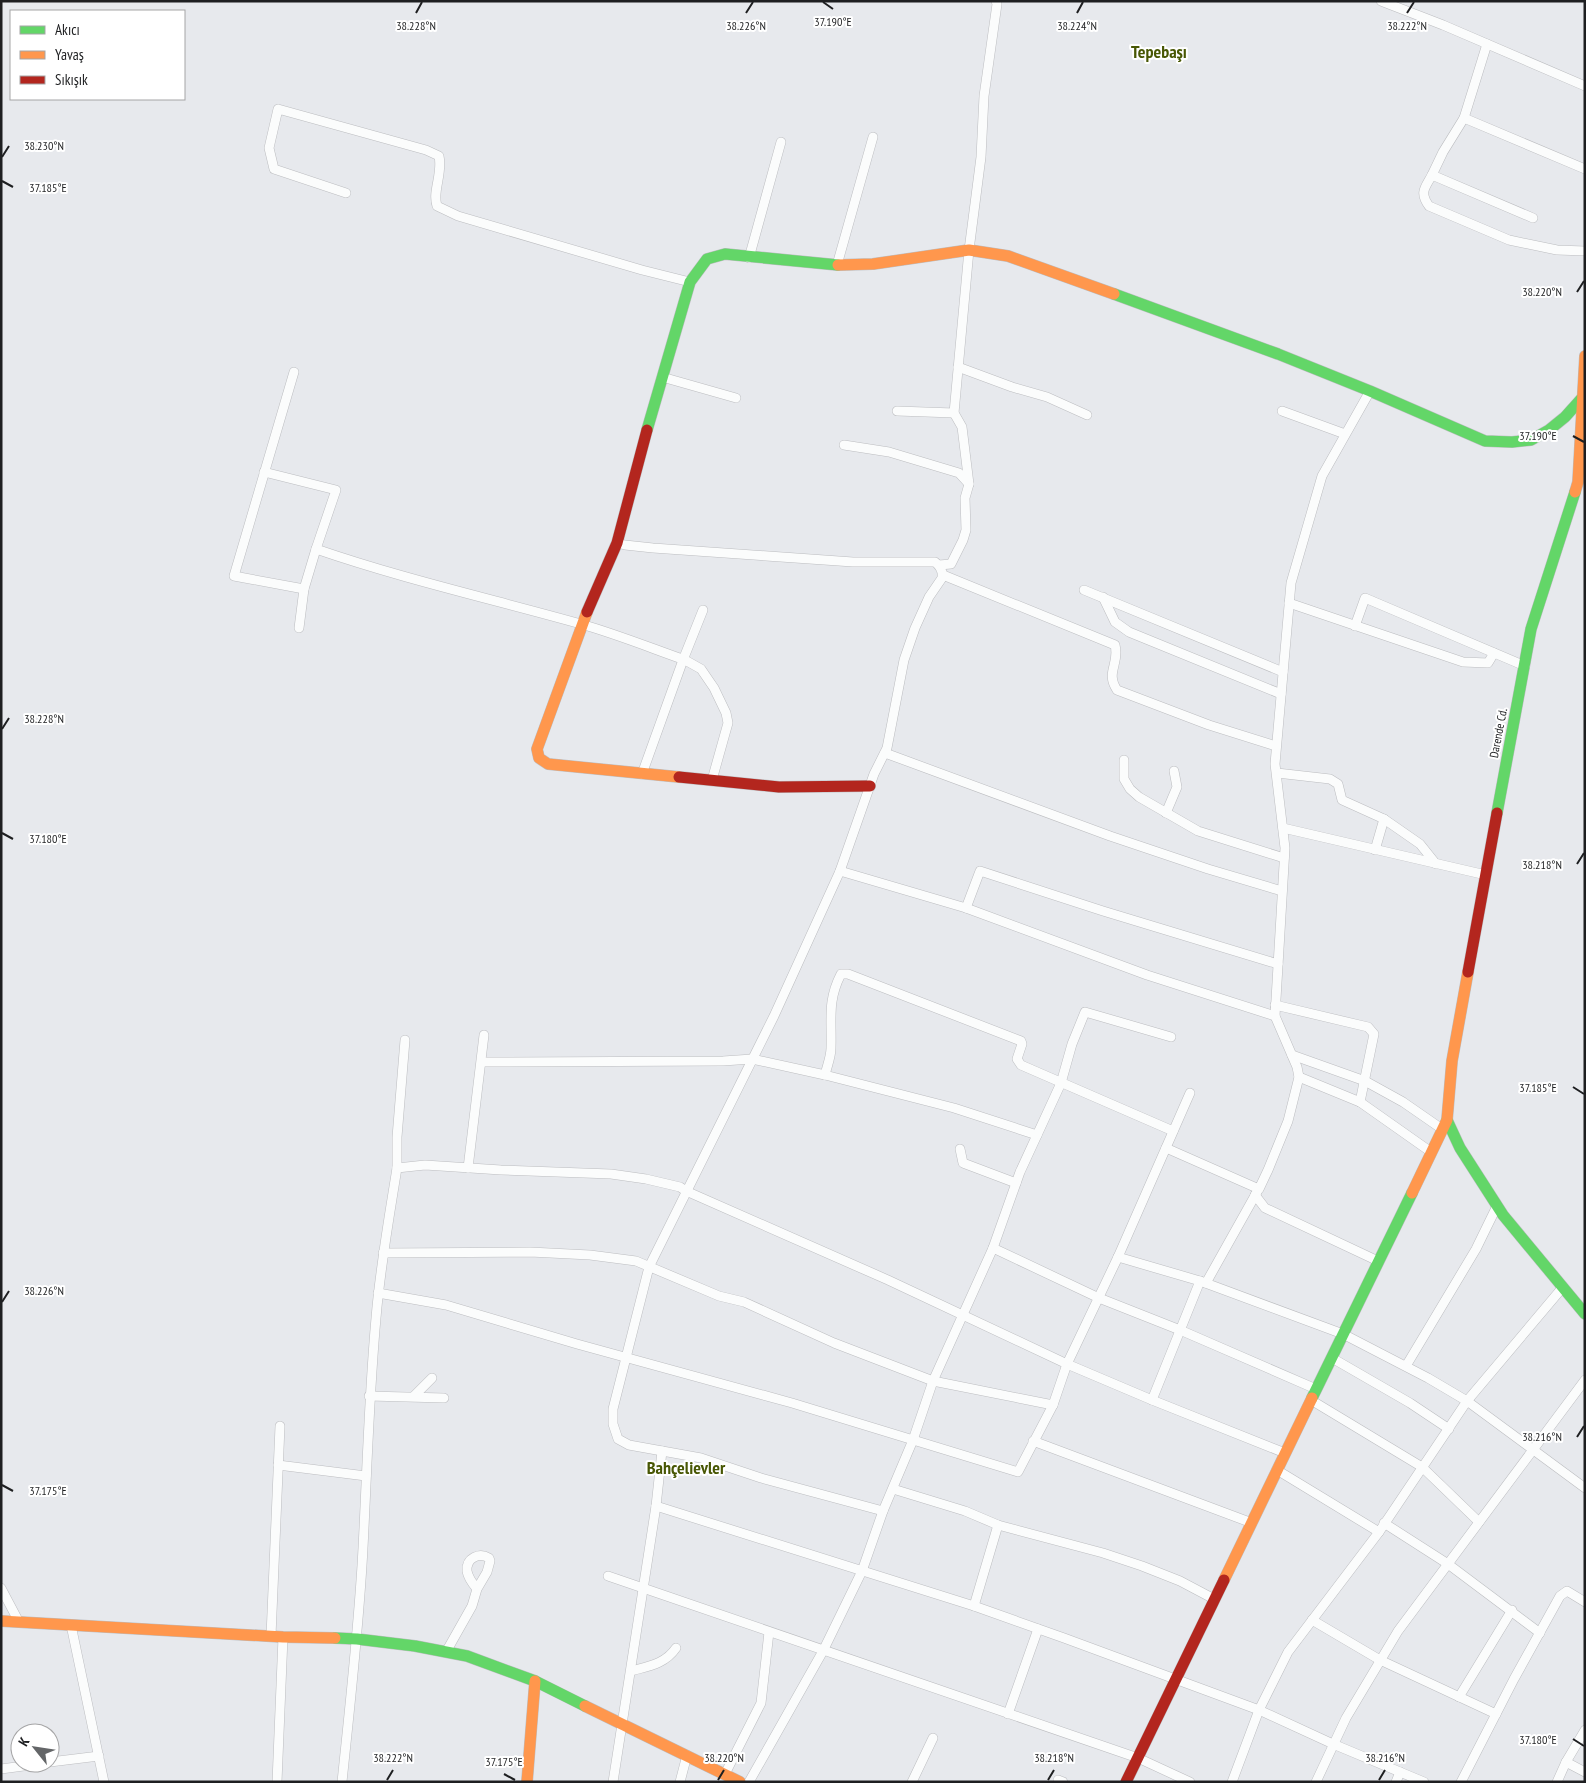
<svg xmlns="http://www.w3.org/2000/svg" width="1586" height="1783" font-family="'PT Sans Narrow',sans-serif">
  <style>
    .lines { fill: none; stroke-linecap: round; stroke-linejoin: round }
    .street-casing { stroke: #bcbdc0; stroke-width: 10 }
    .fast-casing { stroke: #bcbdc0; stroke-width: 12 }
    .slow-casing { stroke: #bcbdc0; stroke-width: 12 }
    .jam-casing { stroke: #bcbdc0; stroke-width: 12 }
    .street { stroke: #fbfcfc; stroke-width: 9 }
    .fast { stroke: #63d668; stroke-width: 11 }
    .slow { stroke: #ff974d; stroke-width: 11 }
    .jam { stroke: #b3261e; stroke-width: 11 }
    .ticks { fill: none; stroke: #1e1f21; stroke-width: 2 }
    .labels { text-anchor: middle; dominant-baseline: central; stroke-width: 4; stroke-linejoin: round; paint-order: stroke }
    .street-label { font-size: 12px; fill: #1e1f21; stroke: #fff }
    .district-label { font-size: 18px; font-weight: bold; fill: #485704; stroke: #fff }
    .ticks-label { font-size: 12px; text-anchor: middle; fill: #1e1f21; stroke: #fff; stroke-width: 4; stroke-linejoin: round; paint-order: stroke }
  </style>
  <rect width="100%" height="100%" fill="#e7e9ed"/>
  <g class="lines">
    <defs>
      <g id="street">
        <polyline points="1381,1 1443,25 1585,86"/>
        <polyline points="1487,44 1464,118 1443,152 1432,175 1533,218"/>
        <polyline points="1464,118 1585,169"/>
        <path d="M1432,175C1425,188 1419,192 1429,206L1509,240L1557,250L1585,251"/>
        <path d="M346,193L274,169L269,148L278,109L426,150L439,156C443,174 432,191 437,206L458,216L642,270L690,282"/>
        <polyline points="749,258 781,142"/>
        <polyline points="837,265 873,137"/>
        <polyline points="958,367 1012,387 1047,397 1087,415"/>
        <polyline points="294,372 234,576 304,589"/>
        <polyline points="662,377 736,398"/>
        <polyline points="897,411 954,413"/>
        <polyline points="1282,411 1345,434"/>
        <polyline points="844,445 889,452 959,473 969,484"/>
        <path d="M264,472L336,490L316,549C403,579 492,599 581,624C616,634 651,648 685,660L701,669L714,688L726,713L728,723L712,780"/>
        <path d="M617,543L625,545L653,548L853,562H935C940,566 943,572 942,578L929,597L915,628L904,660L887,748L874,774L840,871L774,1016L649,1267L613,1409V1424L618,1439L629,1445L701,1458L761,1478L883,1511"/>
        <polyline points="939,565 951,564 963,540 966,530 965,498 969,484 962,427 954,413 969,250 981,157 984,96 997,4 996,1"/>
        <path d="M943,575L1115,645C1120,664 1105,672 1117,690L1209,725L1276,746"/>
        <polyline points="1084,590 1283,672"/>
        <polyline points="1103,597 1115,622 1129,632 1281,694"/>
        <polyline points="1289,603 1463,662 1488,663 1494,653"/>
        <polyline points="1355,626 1365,598 1525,666"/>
        <polyline points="299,628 304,589 316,549"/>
        <polyline points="885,753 1110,836 1208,869 1282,891"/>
        <polyline points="1124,760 1124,779 1130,789 1139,797 1198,831 1284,858"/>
        <polyline points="1277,773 1330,779 1338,784 1342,800 1384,819 1375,850"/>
        <polyline points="642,774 683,660 703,610"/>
        <polyline points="1166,813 1177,787 1174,771"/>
        <polyline points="1384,819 1420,844 1436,864"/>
        <polyline points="1283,828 1486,875"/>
        <polyline points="840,871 966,908 1147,975 1275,1016"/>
        <polyline points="966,908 980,871 1103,911 1278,964"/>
        <polyline points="1275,1005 1368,1027 1374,1034 1360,1102"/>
        <polyline points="1292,1055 1365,1081 1403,1102 1442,1129"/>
        <polyline points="482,1062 723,1061 752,1059 825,1075 954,1108 1037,1135"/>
        <path d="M825,1075C827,1066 831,1057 831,1048C832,1020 827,1001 841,974H848L1021,1041L1022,1044L1017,1059L1021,1065L1173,1131"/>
        <polyline points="1299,1077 1360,1102 1431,1152"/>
        <polyline points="1166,1148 1259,1189 1268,1170 1288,1121 1299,1077 1297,1067 1275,1016 1285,848 1275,764 1291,583 1322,476 1370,391"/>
        <polyline points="960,1149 963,1163 1016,1183"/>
        <polyline points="397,1168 397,1137 405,1040"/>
        <polyline points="468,1168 484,1035"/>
        <polyline points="1255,1195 1265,1208 1378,1261"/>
        <polyline points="993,1248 1099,1298 1180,1330 1316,1389"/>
        <polyline points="383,1253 530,1252 590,1255 636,1261 719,1296 744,1302 834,1343 933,1381 1053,1405"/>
        <polyline points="1118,1257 1200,1281 1343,1334 1428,1378 1467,1401 1585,1488"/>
        <polyline points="1206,1283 1257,1192"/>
        <polyline points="378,1293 446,1305 577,1344 792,1403 1018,1472 1053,1405 1067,1364 1118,1257 1190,1093"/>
        <polyline points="1332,1358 1410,1403 1449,1429"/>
        <polyline points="1406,1366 1476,1249 1497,1206"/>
        <polyline points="369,1396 444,1398"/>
        <polyline points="414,1396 432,1378"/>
        <polyline points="1152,1400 1200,1281"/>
        <polyline points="1311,1400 1422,1467 1479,1522"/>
        <polyline points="1033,1441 1252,1523"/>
        <polyline points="278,1465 366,1476"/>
        <polyline points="1277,1470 1379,1532"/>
        <polyline points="893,1489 965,1511 998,1525 1103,1553 1142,1566 1180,1581 1214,1599"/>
        <polyline points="656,1506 974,1606 1064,1638 1259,1710 1333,1744 1424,1782"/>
        <polyline points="1384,1523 1448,1564 1540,1633"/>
        <polyline points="608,1576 1138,1758 1190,1782"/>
        <polyline points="1,1588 19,1622"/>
        <polyline points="974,1606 998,1525"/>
        <polyline points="1312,1620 1380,1660 1496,1714"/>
        <polyline points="71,1625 104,1782"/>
        <polyline points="271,1636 280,1426"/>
        <path d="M446,1652L472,1606L477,1589L487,1572L490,1561L489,1558C479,1552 466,1558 467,1571C468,1578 473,1584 477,1589"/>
        <path d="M631,1671C649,1666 665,1664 676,1648"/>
        <polyline points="1459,1697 1512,1610"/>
        <polyline points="1008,1714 1038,1629"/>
        <polyline points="50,1762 99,1756"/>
        <polyline points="1566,1762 1585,1772"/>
        <polyline points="1,1769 46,1763"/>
        <polyline points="725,1774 761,1703 769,1632"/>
        <polyline points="1058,1780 1063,1782"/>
        <polyline points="277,1782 283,1637"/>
        <path d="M342,1782C350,1704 359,1626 363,1548C367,1471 369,1395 376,1318C380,1268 389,1218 397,1168L425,1165L501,1170L611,1174L646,1179L680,1187L686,1191L888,1280L1067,1364L1152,1400L1285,1453"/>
        <polyline points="613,1782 656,1506 662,1451"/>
        <polyline points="680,1782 687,1755"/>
        <polyline points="749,1782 823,1651 862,1571 883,1511 913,1440 933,1381 993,1248 1020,1172 1061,1083 1072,1044 1085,1012 1171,1037"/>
        <polyline points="912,1782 933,1738"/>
        <polyline points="1232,1782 1259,1710 1288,1652 1379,1532 1467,1401 1563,1287"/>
        <polyline points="1316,1782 1346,1718 1398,1631 1585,1380"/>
        <polyline points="1396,1782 1400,1772"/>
        <polyline points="1461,1782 1514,1679 1560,1596 1567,1591 1585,1602"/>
        <polyline points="1557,1782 1566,1762 1585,1730"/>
      </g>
      <g id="fast">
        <polyline points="1114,294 1278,354 1370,391 1485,441 1512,442 1531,440 1549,430 1565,417 1583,397"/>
        <polyline points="647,430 690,282 707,259 725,254 838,265"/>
        <polyline points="1497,813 1531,629 1575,492"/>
        <polyline points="1447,1120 1460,1148 1503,1215 1585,1314"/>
        <polyline points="1312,1398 1412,1193"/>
        <polyline points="335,1638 357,1639 415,1646 467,1656 535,1681 585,1706"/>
      </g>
      <g id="slow">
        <polyline points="838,265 873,264 969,250 1008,256 1114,294"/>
        <polyline points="1575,492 1578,482 1585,356"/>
        <polyline points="587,612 537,749 539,758 548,764 679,777"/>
        <polyline points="1412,1193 1447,1120 1452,1061 1468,972"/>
        <polyline points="1224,1580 1312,1398"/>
        <polyline points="1,1621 283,1637 335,1638"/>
        <polyline points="585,1706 740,1782"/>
        <polyline points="527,1782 535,1681"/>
      </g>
      <g id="jam">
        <polyline points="587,612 617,543 647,430"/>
        <polyline points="679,777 779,787 870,786"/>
        <polyline points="1468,972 1497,813"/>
        <polyline points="1126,1782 1224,1580"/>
      </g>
    </defs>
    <use href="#street" class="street-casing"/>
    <use href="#fast" class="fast-casing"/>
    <use href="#slow" class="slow-casing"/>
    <use href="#jam" class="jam-casing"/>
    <use href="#street" class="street"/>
    <use href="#fast" class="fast"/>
    <use href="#slow" class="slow"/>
    <use href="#jam" class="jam"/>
  </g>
  <path class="ticks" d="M823,2L833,9M416,13L422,2M746,13L753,2M1077,13L1083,2M1407,13L1414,2M2,157L9,146M2,181L13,187M1577,292L1584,281M1573,436L1584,442M2,729L9,718M2,833L13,839M1577,864L1584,853M1573,1087L1584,1094M2,1302L9,1291M1577,1437L1584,1426M2,1485L13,1491M1573,1739L1584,1746M504,1774L515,1780M387,1780L393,1770M718,1780L724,1770M1048,1780L1054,1770M1379,1780L1385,1770"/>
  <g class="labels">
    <g class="street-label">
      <text transform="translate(1498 733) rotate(-79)">Darende Cd.</text>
    </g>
    <g class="district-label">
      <text x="1159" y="51">Tepebaşı</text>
      <text x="686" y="1467">Bahçelievler</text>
    </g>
  </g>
  <g class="ticks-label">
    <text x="833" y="26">37.190°E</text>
    <text x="746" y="30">38.226°N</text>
    <text x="1077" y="30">38.224°N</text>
    <text x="1407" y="30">38.222°N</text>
    <text x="416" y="30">38.228°N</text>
    <text x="44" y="150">38.230°N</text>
    <text x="48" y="192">37.185°E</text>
    <text x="1542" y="296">38.220°N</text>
    <text x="1538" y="440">37.190°E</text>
    <text x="44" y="723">38.228°N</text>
    <text x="48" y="843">37.180°E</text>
    <text x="1542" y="869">38.218°N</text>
    <text x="1538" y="1092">37.185°E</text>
    <text x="44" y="1295">38.226°N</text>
    <text x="1542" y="1441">38.216°N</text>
    <text x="48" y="1495">37.175°E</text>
    <text x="1538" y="1744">37.180°E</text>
    <text x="393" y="1762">38.222°N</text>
    <text x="724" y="1762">38.220°N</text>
    <text x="1054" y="1762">38.218°N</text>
    <text x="1385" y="1762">38.216°N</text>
    <text x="504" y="1766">37.175°E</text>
  </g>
  <rect width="1586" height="1783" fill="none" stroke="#1e1f21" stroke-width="5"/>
  <rect x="10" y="10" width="175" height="90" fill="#ffffff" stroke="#a5a5a6"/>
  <rect x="20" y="26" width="25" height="8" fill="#63d668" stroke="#a5a5a6"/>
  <text x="55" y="35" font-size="15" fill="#1e1f21">Akıcı</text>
  <rect x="20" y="51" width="25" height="8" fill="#ff974d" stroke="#a5a5a6"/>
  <text x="55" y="60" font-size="15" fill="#1e1f21">Yavaş</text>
  <rect x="20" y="76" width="25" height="8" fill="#b3261e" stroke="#a5a5a6"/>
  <text x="55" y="85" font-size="15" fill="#1e1f21">Sıkışık</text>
  <g transform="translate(35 1748) rotate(300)"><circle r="24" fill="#ffffff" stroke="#a5a5a6"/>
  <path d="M0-4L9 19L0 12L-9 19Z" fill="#646668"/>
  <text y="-8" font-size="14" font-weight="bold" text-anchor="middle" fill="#1e1f21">K</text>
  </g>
</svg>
